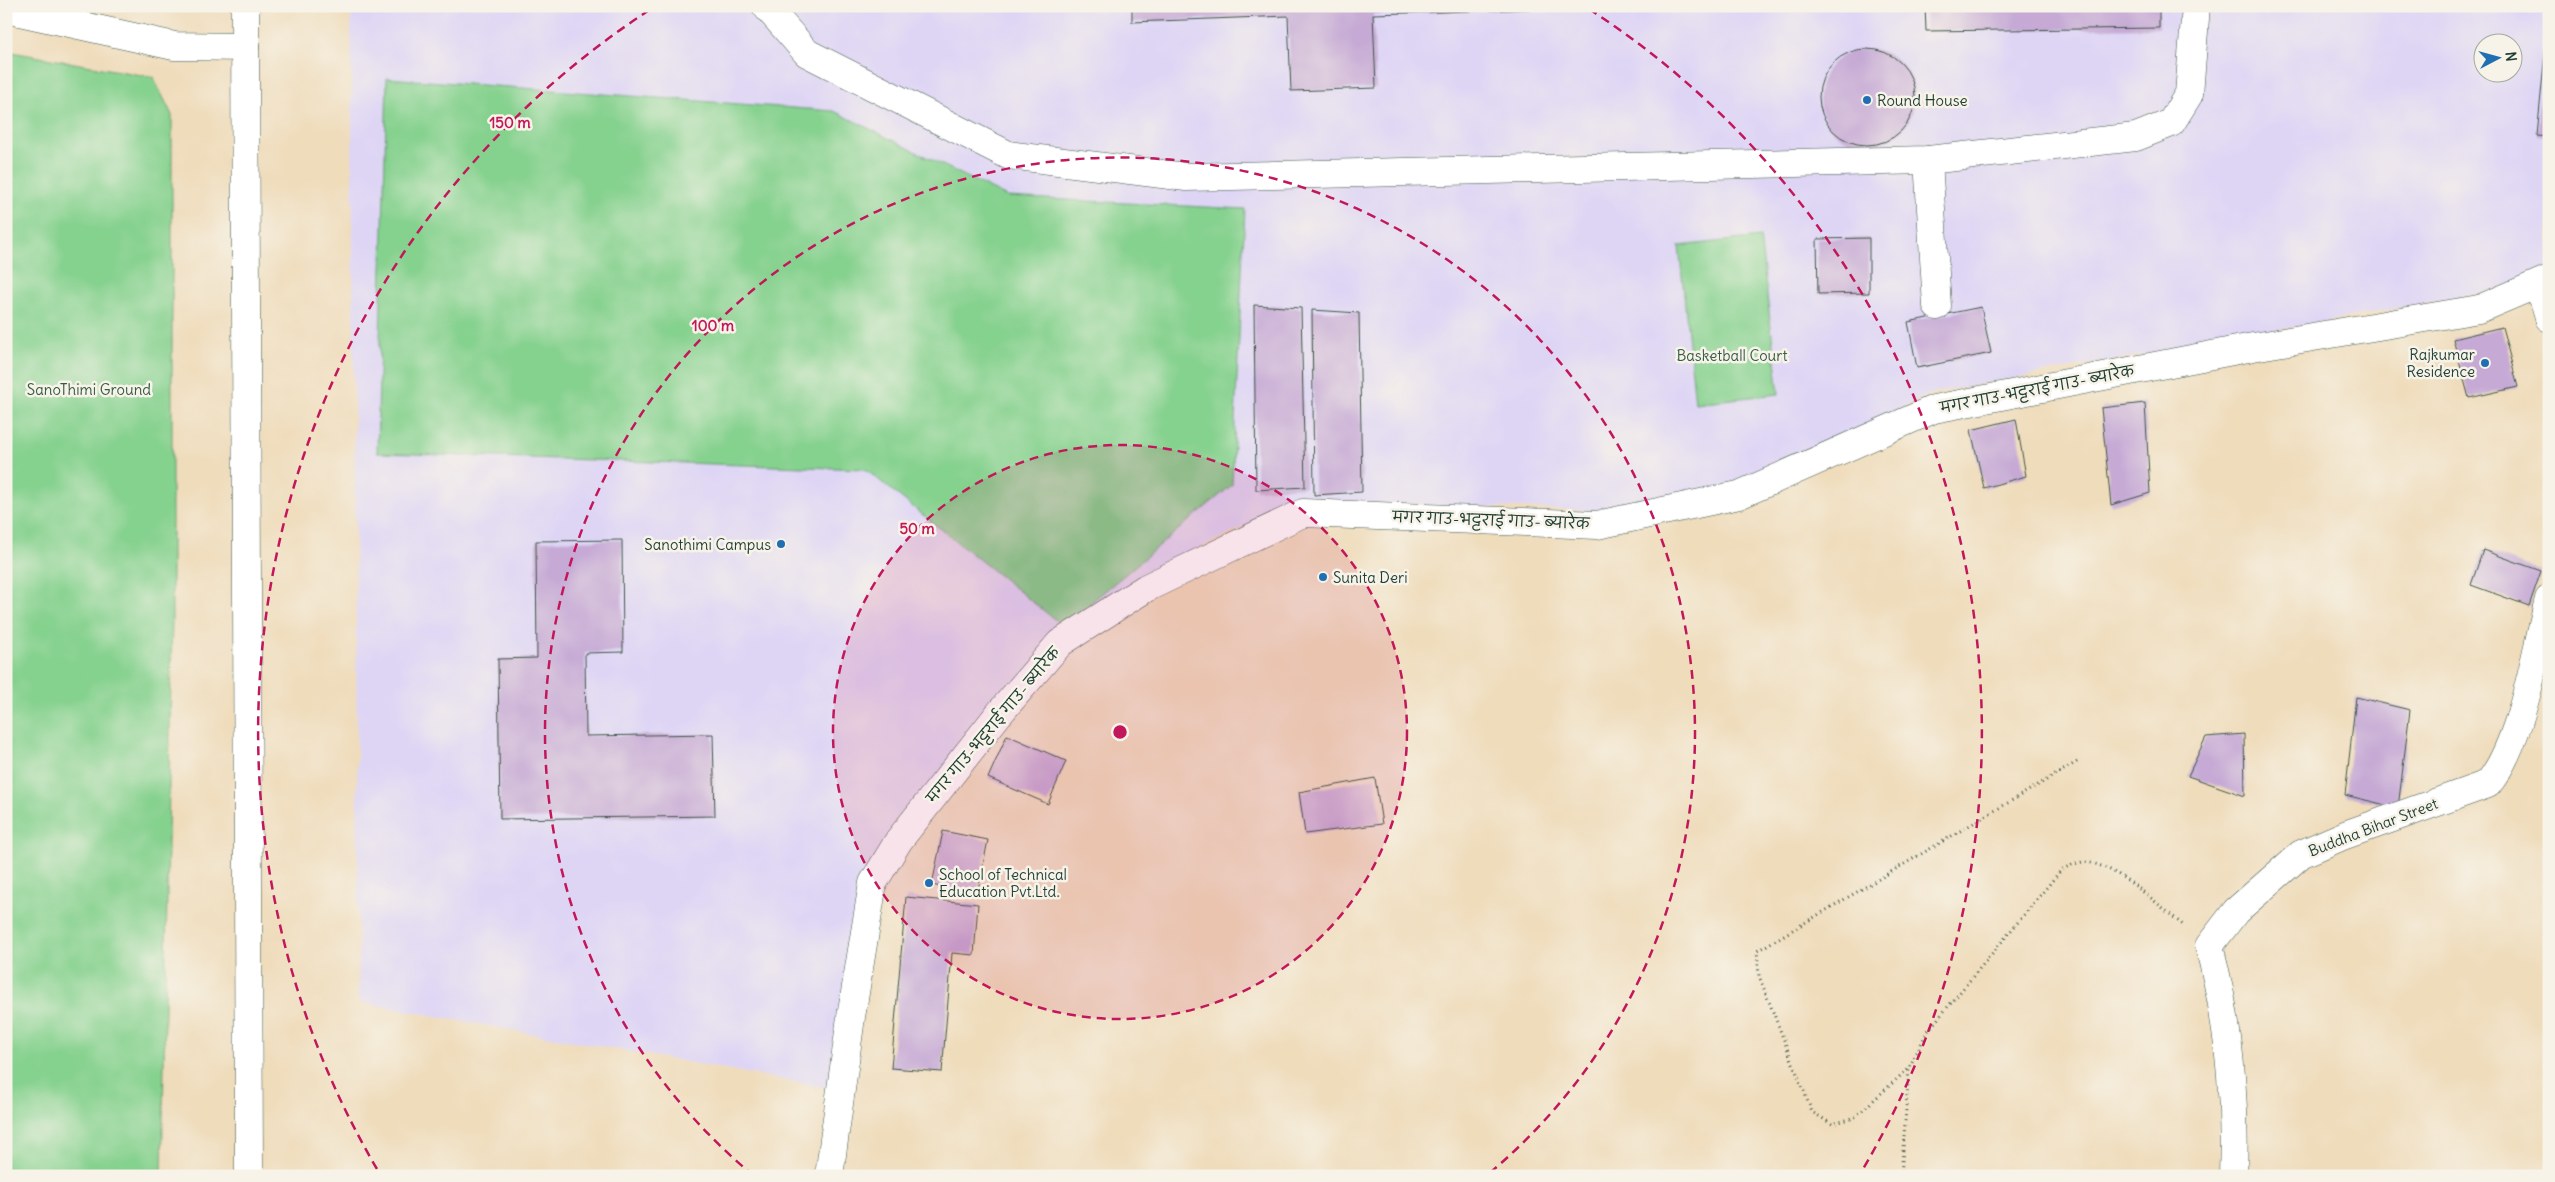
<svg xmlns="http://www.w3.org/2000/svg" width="2555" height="1182" font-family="Delius,'Playpen Sans Deva',sans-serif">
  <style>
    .built { fill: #ded5f5; fill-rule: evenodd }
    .green { fill: #85d18e; stroke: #528761 }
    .building { fill: #c6aad5 }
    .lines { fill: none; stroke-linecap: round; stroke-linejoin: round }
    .minor-casing { stroke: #3e5548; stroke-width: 29 }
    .major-casing { stroke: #3e5548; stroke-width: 29 }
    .path { stroke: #3e5548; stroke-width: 3; stroke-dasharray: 1 4; stroke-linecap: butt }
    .minor { stroke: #fff; stroke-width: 28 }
    .major { stroke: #fff; stroke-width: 28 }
    .ring { fill: none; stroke: #c2185b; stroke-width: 2.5; stroke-dasharray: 9 6 }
    .poi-dot { fill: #1f6fb2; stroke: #f7f3e8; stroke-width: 2 }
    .labels { text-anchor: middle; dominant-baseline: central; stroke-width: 5; stroke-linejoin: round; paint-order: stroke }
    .poi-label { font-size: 15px; fill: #1f3d34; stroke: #f7f3e8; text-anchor: start }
    .park-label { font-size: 15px; fill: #335b46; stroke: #f7f3e8 }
    .street-label { font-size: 15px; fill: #1f3d34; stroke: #f7f3e8 }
    .centre { fill: #c2185b; stroke: #f7f3e8; stroke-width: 2.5 }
    .ring-label { font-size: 15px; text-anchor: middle; font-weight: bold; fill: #c2185b; stroke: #f7f3e8; stroke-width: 5; stroke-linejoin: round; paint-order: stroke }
  </style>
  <rect width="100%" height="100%" fill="#f7f3e8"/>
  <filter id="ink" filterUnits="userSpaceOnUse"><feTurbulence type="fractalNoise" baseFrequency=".02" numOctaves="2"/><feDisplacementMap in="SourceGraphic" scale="10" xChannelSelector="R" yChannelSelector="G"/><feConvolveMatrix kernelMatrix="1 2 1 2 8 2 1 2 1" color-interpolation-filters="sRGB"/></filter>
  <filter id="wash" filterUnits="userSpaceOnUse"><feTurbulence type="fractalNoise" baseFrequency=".0096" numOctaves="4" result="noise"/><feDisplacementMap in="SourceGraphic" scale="20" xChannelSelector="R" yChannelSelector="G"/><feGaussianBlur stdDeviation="1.12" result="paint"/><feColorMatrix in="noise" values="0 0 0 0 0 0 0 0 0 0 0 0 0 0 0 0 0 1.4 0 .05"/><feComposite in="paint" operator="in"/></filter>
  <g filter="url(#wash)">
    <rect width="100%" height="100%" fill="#efdcbb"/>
    <path class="built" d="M351,6H2549V271L2492,291L1933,393L1743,484L1605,511L1300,500L1136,578L985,719L892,836L829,1088L359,1002ZM2482,42H2512V72H2482Z"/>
    <g class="green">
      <polygon points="6,51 153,77 172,115 172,616 162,1176 6,1176"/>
      <polygon points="387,78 834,111 1007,197 1245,209 1232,485 1063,626 865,469 377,453"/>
      <polygon points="1760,237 1779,394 1695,403 1679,246"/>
    </g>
    <g id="blocks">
      <g class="building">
        <polygon points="1132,6 1567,6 1568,8 1373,14 1376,88 1291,91 1288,16 1132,22"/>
        <polygon points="1925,6 2159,6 2159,28 1926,31"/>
        <polygon points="2546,42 2549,42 2549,137 2537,136"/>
        <circle cx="1867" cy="97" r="48"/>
        <polygon points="1869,238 1869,293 1818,294 1817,239"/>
        <polygon points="1254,305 1301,308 1305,487 1256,490"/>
        <polygon points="1981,307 1991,353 1917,368 1908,322"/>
        <polygon points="1312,310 1359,313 1362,492 1314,495"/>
        <polygon points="2502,327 2518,387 2469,398 2453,339"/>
        <polygon points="2145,403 2150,493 2111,505 2101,408"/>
        <polygon points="2016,419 2026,476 1984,488 1971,430"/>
        <polygon points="622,540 623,652 585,653 586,736 713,734 715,816 500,819 498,659 537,658 536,541"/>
        <polygon points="2483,550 2541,571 2529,606 2471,585"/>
        <polygon points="2356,697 2410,710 2398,808 2345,795"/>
        <polygon points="2244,734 2245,796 2188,776 2206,737"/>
        <polygon points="1007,735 1066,761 1048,804 988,778"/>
        <polygon points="1375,778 1382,824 1305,834 1299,792"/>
        <polygon points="943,831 988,840 977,895 932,885"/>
        <polygon points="906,897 978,904 974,955 952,953 942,1072 891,1068"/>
      </g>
    </g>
  </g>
  <g filter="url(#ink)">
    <use href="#blocks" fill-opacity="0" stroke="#3e5548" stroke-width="1"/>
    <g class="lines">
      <defs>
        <g id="minor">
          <polyline points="766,6 807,53 1008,155 1186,177 1928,160 2136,137 2171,123 2189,94 2196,6"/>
          <polyline points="1928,160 1937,306"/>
          <polyline points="2539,284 2549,318"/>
          <polyline points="829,1176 851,1017 873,883 899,840 998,715 1060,643 1146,588 1303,513 1597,525 1739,495 1934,409 2253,347 2479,309 2549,279"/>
          <path d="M2233,1176C2236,1098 2229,1021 2209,946L2236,911L2301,854L2345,835L2488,784C2522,742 2535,653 2549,599"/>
        </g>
        <g id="major">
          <polyline points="245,6 249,1176"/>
          <polyline points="6,9 174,46 245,47"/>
        </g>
      </defs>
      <use href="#minor" class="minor-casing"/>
      <use href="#major" class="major-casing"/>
      <g class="path">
        <path d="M2077,762L1757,951L1759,976L1812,1112L1832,1124L1854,1118L1909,1068L1927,1032L2062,869C2068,867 2077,862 2084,862C2117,864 2158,905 2183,925"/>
        <polyline points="1901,1176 1909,1069"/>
      </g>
      <use href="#minor" class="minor"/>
      <use href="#major" class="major"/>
    </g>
  </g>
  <circle cx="1120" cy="732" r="287" fill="#c2185b" fill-opacity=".12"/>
  <g class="ring">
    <circle cx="1120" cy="732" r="287"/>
    <path d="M754 1176A575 575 0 1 1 1486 1176"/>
    <path d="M377 1169A862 862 0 0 1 651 9M1589 9A862 862 0 0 1 1863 1169"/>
  </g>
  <g class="poi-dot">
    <circle cx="1867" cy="100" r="5"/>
    <circle cx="2485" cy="363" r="5"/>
    <circle cx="781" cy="544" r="5"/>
    <circle cx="1323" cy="577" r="5"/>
    <circle cx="929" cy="883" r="5"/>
  </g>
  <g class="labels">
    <g class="poi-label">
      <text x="1877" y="100">Round House</text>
      <text x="2475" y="354" text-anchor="end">Rajkumar<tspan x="2475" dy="17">Residence</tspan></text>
      <text x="771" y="544" text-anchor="end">Sanothimi Campus</text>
      <text x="1333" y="577">Sunita Deri</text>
      <text x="939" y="874">School of Technical<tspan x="939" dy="17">Education Pvt.Ltd.</tspan></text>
    </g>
    <g class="park-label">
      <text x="1732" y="355">Basketball Court</text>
      <text x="89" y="389">SanoThimi Ground</text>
    </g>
    <g class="street-label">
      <text transform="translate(2037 389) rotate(-11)">मगर गाउ-भट्टराई गाउ- ब्यारेक</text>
      <text transform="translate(1491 520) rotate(2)">मगर गाउ-भट्टराई गाउ- ब्यारेक</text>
      <text transform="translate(993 725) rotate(-50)">मगर गाउ-भट्टराई गाउ- ब्यारेक</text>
      <text transform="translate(2373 827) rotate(-21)">Buddha Bihar Street</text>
    </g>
  </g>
  <circle cx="1120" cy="732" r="8" class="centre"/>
  <g class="ring-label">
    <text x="510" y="128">150 m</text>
    <text x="713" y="331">100 m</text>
    <text x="917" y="534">50 m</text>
  </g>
  <rect width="2555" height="1182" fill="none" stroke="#f7f3e8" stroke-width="25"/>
  <g transform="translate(2498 58) rotate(84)"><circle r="24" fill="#f7f3e8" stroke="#a1aaa0"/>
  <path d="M0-4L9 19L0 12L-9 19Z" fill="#1f6fb2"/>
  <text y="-8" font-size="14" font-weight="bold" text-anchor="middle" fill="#1f3d34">N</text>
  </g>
</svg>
